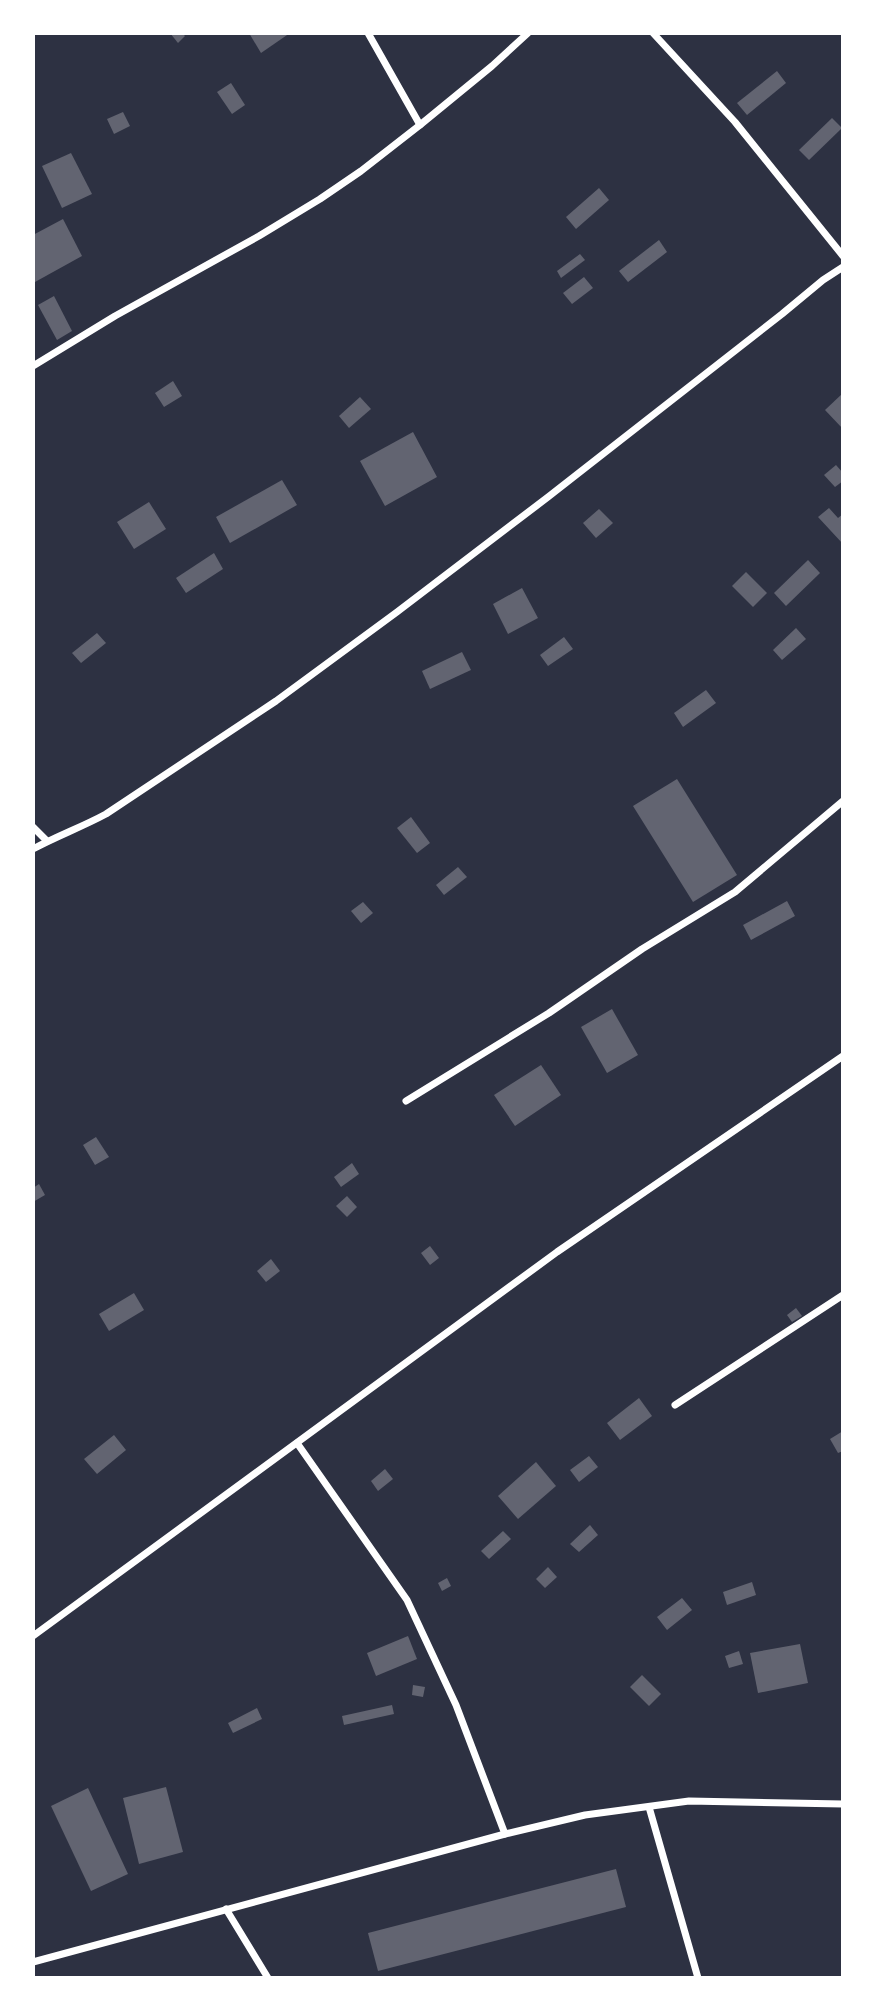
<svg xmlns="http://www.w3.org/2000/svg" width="876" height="2011" font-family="'Alegreya Sans',sans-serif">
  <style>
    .building { fill: #626471 }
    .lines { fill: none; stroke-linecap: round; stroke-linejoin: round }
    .minor { stroke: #fff; stroke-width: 7 }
  </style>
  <rect width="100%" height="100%" fill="#2d3142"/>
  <g class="building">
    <polygon points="170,33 182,33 185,36 178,43"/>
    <polygon points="249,33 290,33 261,53"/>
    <polygon points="777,71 786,83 747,115 737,103"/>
    <polygon points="231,83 245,105 232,114 217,92"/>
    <polygon points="123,112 130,126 114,134 107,119"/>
    <polygon points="832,118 842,128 809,160 799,150"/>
    <polygon points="71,153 92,194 62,208 42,166"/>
    <polygon points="599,188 609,200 576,229 566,217"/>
    <polygon points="63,219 82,256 35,282 33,235"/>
    <polygon points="659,240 667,252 628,282 619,271"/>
    <polygon points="580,254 585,260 561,278 557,271"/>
    <polygon points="584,277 593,288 572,304 563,293"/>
    <polygon points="54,296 72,331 57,340 38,305"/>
    <polygon points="173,381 182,396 164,407 155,393"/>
    <polygon points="843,393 843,429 825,410"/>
    <polygon points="360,397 371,409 349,428 339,416"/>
    <polygon points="413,432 437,477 385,506 360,461"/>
    <polygon points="836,465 843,473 843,481 835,487 824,475"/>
    <polygon points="282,480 297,505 230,543 216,517"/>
    <polygon points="149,502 166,529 134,549 117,522"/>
    <polygon points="829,508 838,518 843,514 843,544 818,517"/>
    <polygon points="599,509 613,523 596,538 583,523"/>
    <polygon points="214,553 223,569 186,593 176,578"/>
    <polygon points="808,560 820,573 786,606 774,593"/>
    <polygon points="746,572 767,593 753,607 732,586"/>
    <polygon points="522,588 538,618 508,634 493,604"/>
    <polygon points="796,628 806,639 782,660 773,650"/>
    <polygon points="97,633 106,643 81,663 72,653"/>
    <polygon points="564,637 573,649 548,666 540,655"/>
    <polygon points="462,652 471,670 430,689 422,671"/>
    <polygon points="706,690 716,703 683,727 674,713"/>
    <polygon points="677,779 737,875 693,902 633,806"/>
    <polygon points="411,817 430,843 417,853 397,828"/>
    <polygon points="458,867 467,877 444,895 436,885"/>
    <polygon points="787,901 795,916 751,940 743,925"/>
    <polygon points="363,902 373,913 361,923 351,911"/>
    <polygon points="612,1009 638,1055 607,1073 581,1027"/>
    <polygon points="541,1065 561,1095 515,1126 494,1095"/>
    <polygon points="96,1137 109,1157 95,1165 83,1145"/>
    <polygon points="352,1163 359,1174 341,1187 334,1177"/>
    <polygon points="39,1184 45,1195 33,1202 33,1188"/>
    <polygon points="347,1196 357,1207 347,1217 336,1206"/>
    <polygon points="430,1246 439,1258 430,1265 421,1253"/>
    <polygon points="271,1259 280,1271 266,1282 257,1271"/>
    <polygon points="134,1293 144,1310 109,1331 99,1314"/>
    <polygon points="796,1308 802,1316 792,1322 787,1315"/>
    <polygon points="639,1398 652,1416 620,1440 607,1423"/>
    <polygon points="843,1431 843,1451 838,1453 830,1439"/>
    <polygon points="114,1435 126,1450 97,1474 84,1459"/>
    <polygon points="589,1456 598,1467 579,1482 570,1470"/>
    <polygon points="536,1462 556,1486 518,1519 498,1496"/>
    <polygon points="385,1469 393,1479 378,1491 371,1481"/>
    <polygon points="590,1525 598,1535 579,1552 570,1544"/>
    <polygon points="503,1531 511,1539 489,1559 481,1551"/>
    <polygon points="548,1567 557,1577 545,1588 536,1579"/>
    <polygon points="447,1578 451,1586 442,1591 438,1583"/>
    <polygon points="752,1582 756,1595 727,1605 723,1592"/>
    <polygon points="682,1598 692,1610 667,1630 657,1617"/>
    <polygon points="408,1636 417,1659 376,1676 367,1653"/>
    <polygon points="800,1644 808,1683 758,1693 750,1653"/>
    <polygon points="739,1651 743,1664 729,1668 725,1656"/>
    <polygon points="642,1675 661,1694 649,1706 630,1687"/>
    <polygon points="413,1685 425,1687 423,1697 412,1695"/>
    <polygon points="392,1705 394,1714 344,1725 342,1716"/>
    <polygon points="257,1708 262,1719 233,1733 228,1723"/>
    <polygon points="166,1787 183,1852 139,1864 123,1798"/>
    <polygon points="88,1788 128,1874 91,1891 51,1806"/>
    <polygon points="616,1869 626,1907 378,1971 368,1933"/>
  </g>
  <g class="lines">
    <g class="minor">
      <polyline points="368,33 420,125"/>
      <polyline points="653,33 735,122 843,256"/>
      <polyline points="33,366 115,316 259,236 320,199 361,171 420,125 492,66 528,33"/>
      <polyline points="33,827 47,841"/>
      <path d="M33,849C57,836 82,827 106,814L276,701L397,612L548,497L782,314L823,280L843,267"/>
      <polyline points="406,1101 549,1013 642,949 735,892 843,801"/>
      <polyline points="675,1405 843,1295"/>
      <polyline points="297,1443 407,1600 456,1705 505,1834"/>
      <polyline points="33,1636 557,1252 843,1056"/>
      <polyline points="649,1807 698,1978"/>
      <polyline points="226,1909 268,1978"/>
      <polyline points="33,1962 505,1834 585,1815 689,1801 843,1804"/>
    </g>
  </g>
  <rect width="876" height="2011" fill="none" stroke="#ffffff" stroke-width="70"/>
</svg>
